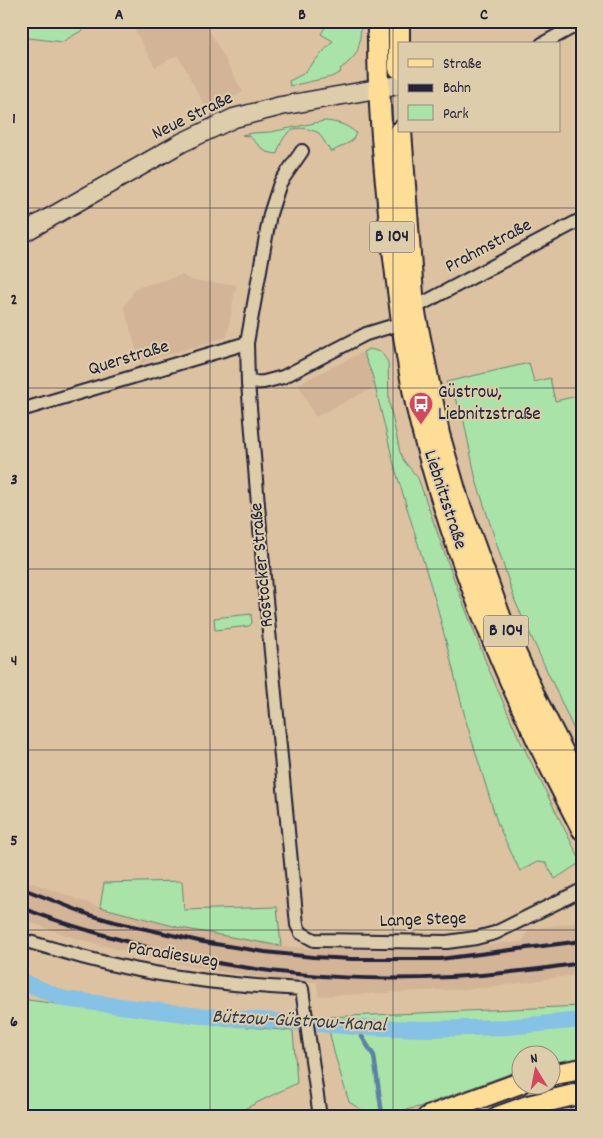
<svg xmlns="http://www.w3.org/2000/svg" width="603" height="1138" font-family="Dekko,sans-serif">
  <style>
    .built { fill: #d3b496 }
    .green { fill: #aae3a8; stroke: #668272 }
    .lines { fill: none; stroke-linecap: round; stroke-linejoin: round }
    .stream { stroke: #5d82a1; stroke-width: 4.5 }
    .canal { stroke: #85c2e5; stroke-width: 16 }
    .minor-casing { stroke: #22223b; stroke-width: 16 }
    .secondary-casing { stroke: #22223b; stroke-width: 21 }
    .primary-casing { stroke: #22223b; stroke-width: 24 }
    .minor { stroke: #decdaa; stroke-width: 12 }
    .secondary { stroke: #decdaa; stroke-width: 18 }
    .primary { stroke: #fedd96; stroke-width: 20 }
    .rail { stroke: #22223b; stroke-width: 4 }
    .grid { fill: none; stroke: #22223b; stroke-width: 1; stroke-opacity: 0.55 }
    .labels { text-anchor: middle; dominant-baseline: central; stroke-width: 4; stroke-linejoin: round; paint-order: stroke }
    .shield { fill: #decdaa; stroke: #5a555c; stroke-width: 1 }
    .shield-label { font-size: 18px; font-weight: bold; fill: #22223b }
    .street-label { font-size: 19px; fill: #22223b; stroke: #decdaa }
    .poi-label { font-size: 19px; fill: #22223b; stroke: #decdaa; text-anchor: start }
    .water-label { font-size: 20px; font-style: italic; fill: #313a54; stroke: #decdaa }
    .neatline { fill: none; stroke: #22223b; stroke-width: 2 }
    .grid-label { font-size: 16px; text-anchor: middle; font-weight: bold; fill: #22223b }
  </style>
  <rect width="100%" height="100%" fill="#ddc2a1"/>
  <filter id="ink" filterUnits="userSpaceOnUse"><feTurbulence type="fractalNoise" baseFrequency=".02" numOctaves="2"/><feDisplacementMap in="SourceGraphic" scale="10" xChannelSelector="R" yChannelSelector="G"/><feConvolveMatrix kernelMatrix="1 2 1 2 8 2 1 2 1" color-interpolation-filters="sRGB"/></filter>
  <g filter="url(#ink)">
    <g class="built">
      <polygon points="130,21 204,21 243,92 208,112 178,55 155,67"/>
      <polygon points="182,275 190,280 236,285 227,337 140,363 124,307 136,288"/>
      <polygon points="363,352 375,387 315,417 298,384"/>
      <polygon points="21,879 100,907 181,928 281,946 319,949 436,950 522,942 529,929 582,922 582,974 486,988 318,996 317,982 287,981 215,971 146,957 68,936 21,919"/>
    </g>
    <g class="green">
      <polygon points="21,21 98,21 62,42 21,37"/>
      <path d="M329,21H361C359,47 362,53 340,69L341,72L331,77L290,86L289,81L303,74L333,41L321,34Z"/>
      <path d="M324,121C337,122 346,124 356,133L352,141L331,152L319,133C295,122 284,130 277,154L266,152L249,136L242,135L252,133L271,132Z"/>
      <polygon points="369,349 381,352 388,362 389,402 400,452 404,461 418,478 452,574 487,665 517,734 581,862 555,879 546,863 537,862 520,871 498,825 466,721 437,606 394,465 372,374 363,352"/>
      <polygon points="529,363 534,382 550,378 555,401 582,395 582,747 515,601 476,480 462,412 446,382"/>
      <polygon points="251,614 252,623 249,626 215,630 214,618"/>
      <polygon points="182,881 184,910 277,907 281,946 181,928 100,907 104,883"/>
      <polygon points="21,999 192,1022 293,1031 297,1083 228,1117 21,1117"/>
      <polygon points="582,1006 582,1059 551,1065 550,1056 520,1056 520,1070 419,1107 373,1117 349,1102 334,1052 326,1017"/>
    </g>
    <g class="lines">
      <polyline class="stream" points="356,1027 374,1056 382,1114"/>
      <polyline class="canal" points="21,981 64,999 192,1015 356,1027 426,1029 508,1027 582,1020"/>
      <defs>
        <g id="minor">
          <polyline points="542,44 582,22"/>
          <polyline points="302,151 280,183 270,214 247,343 248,383 265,589 297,925 301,933 314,940 447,942 476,938 495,933 582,890"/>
          <polyline points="414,308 582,219"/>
          <polyline points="248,383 264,382 283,377 366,334 402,323"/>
          <polyline points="21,410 247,343"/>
          <path d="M21,939C34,944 48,947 61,951C140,975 220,985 302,989L320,1117"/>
        </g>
        <polyline id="secondary" points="21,234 181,143 234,118 281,106 399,85"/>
        <g id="primary">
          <path d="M378,21C377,100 385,179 394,258C401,314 407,370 421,425C447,530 487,633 533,731C548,764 565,796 582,829"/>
          <polyline points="399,21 399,68"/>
          <polyline points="401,131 414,308 439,434 458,500 504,627 536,699 582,789"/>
          <polyline points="550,1075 582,1069"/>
          <polyline points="428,1117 520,1083"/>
          <polyline points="498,1117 528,1106 582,1093"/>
        </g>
      </defs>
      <use href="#minor" class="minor-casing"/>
      <use href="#secondary" class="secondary-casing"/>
      <use href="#primary" class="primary-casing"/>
      <use href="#minor" class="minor"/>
      <use href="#secondary" class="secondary"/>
      <use href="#primary" class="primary"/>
      <g class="rail">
        <polyline points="21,888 90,915 115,922 203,942 265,952 313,957 352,959 440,959 582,941"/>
        <path d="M21,907C50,920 81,928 111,937C267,985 421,988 582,963"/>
      </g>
    </g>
  </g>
  <path class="grid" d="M210,21V1117M393,21V1117M21,208H582M21,388H582M21,569H582M21,750H582M21,930H582"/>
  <defs>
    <symbol id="bus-pin" viewBox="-11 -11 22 30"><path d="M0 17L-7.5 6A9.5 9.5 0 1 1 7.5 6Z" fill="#d1495b" stroke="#decdaa"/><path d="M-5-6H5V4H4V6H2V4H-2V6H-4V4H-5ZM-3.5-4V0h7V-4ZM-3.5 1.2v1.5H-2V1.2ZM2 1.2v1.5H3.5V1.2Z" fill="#fff"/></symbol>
  </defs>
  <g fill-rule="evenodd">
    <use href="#bus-pin" x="407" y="390" width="28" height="38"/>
  </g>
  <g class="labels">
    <g class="shield">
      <rect x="369.5" y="221.5" width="45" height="31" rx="4"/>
      <rect x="483.5" y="615.5" width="45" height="31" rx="4"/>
    </g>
    <g class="shield-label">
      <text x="392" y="237">B 104</text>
      <text x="506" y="631">B 104</text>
    </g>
    <g class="street-label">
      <text transform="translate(193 117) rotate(-26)">Neue Straße</text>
      <text transform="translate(489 247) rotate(-28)">Prahmstraße</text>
      <text transform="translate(129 359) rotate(-17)">Querstraße</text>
      <text transform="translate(444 500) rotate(72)">Liebnitzstraße</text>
      <text transform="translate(263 565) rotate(-95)">Rostocker Straße</text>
      <text transform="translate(423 921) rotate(-2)">Lange Stege</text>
      <text transform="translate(173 956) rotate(9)">Paradiesweg</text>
    </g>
    <g class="poi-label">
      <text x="438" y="393">Güstrow,<tspan x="438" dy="22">Liebnitzstraße</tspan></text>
    </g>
    <g class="water-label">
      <text transform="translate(299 1022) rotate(3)">Bützow-Güstrow-Kanal</text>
    </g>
  </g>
  <rect width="603" height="1138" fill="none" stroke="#decdaa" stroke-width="55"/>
  <rect x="398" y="42" width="162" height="90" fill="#decdaa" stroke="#93897e"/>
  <rect x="408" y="59" width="25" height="8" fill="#fedd96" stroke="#93897e"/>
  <text x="443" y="68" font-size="15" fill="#22223b">Straße</text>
  <rect x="408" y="84" width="25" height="8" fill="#22223b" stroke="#93897e"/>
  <text x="443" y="92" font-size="15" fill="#22223b">Bahn</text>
  <rect x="408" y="105" width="25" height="15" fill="#aae3a8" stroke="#93897e"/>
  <text x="443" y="118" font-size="15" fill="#22223b">Park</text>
  <g transform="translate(536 1070) rotate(350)"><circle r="24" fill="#decdaa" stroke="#93897e"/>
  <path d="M0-4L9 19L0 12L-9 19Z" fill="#d1495b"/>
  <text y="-8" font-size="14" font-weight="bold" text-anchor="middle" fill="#22223b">N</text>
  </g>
  <rect x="28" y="28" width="548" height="1082" class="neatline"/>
  <g class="grid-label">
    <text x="119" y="19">A</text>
    <text x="302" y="19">B</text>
    <text x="484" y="19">C</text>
    <text x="14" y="123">1</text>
    <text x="14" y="304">2</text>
    <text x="14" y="484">3</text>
    <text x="14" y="665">4</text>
    <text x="14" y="845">5</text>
    <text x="14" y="1026">6</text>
  </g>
</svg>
